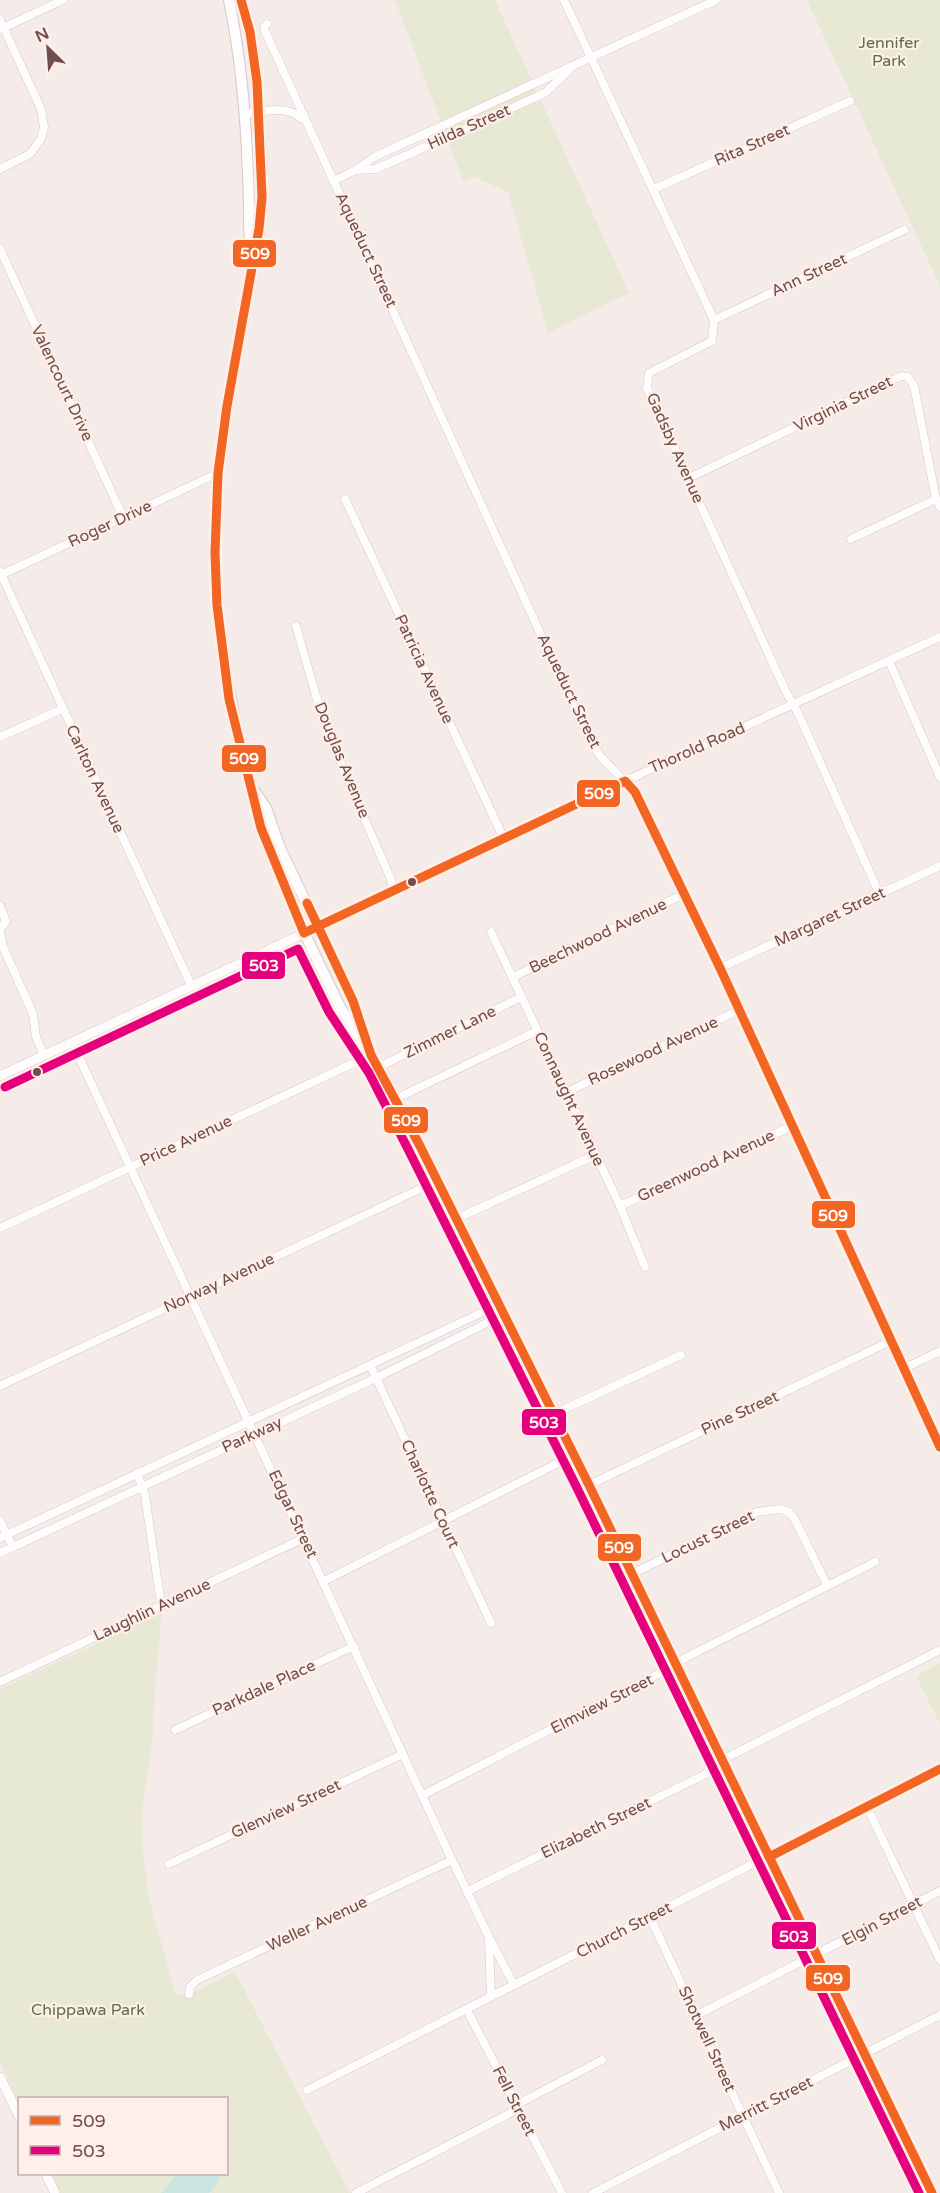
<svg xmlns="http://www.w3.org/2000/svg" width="940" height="2193" font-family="'Varela Round',sans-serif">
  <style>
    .green { fill: #e7e9d4 }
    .water { fill: #cbe6e0 }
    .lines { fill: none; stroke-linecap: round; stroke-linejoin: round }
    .minor-casing { stroke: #d4c8c6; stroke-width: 9 }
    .tertiary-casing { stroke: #d4c8c6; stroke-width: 10 }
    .secondary-casing { stroke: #d4c8c6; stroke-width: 12 }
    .minor { stroke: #fefcfc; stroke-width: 8 }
    .tertiary { stroke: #fefcfc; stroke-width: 9 }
    .secondary { stroke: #fefcfc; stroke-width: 10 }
    .bus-1-casing { stroke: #feefe9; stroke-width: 14 }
    .bus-2-casing { stroke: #feefe9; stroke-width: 14 }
    .bus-1 { stroke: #f26522; stroke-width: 9 }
    .bus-2 { stroke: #e5007d; stroke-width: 9 }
    .bus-dot { fill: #714d4b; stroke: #feefe9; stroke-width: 2 }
    .labels { text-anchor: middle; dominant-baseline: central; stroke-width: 4.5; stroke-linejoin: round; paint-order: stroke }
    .park-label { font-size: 16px; fill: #5e7041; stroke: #feefe9 }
    .street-label { font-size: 16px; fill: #714d4b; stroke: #feefe9 }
    .line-badge { stroke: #feefe9; stroke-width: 2 }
    .badge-label { font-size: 16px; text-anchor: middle; font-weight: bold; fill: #fff }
  </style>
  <rect width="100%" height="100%" fill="#f5ece9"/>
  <g class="green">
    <polygon points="395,0 495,0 629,293 548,333 508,192 474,177 463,181"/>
    <polygon points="807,0 940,0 940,286"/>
    <polygon points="162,1613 156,1675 152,1744 142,1812 143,1850 149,1898 176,1996 198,1990 235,1972 350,2193 60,2193 51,2174 226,2174 226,2098 20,2098 19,2104 0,2061 0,1689"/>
    <polygon points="940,1663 940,1724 916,1676"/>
  </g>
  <polygon class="water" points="178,2174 221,2174 218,2183 209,2193 161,2193"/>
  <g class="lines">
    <defs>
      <g id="minor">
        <polyline points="564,0 714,320 712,341 649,373 647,388 786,692 798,713 879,893"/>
        <polyline points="0,20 41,109 44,127 41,139 30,154 0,169"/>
        <polyline points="267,24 264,27 265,31 579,718 600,756 635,792 720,968 940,1447"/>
        <polyline points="1,29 63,0"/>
        <path d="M245,114C264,111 286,105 301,118"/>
        <polyline points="356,170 376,169 545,93 569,70"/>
        <polyline points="333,181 356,170 374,157 716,0"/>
        <polyline points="654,189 850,101"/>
        <polyline points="0,249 123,517"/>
        <polyline points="714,320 904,230"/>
        <polyline points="689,478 901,376 908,377 914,386 936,499 940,507"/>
        <polyline points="345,499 504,839"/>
        <polyline points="851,539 936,499"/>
        <polyline points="0,572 191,985"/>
        <polyline points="1,575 218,473"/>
        <polyline points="296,626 316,696 345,774 390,877 394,891"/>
        <polyline points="889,661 940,777"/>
        <polyline points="0,737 62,709"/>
        <polyline points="458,861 645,772 940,637"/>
        <polyline points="0,906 6,921 0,929"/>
        <polyline points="0,931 3,947 33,1014 36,1037 44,1055"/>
        <polyline points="491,932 620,1206 645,1267"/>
        <polyline points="720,968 940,866"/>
        <polyline points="513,977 684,894"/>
        <polyline points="72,1042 452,1860 488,1935 514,1985"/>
        <polyline points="379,1067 521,997"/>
        <polyline points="567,1092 739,1010"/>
        <polyline points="395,1099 537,1031"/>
        <polyline points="620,1206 792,1126"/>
        <polyline points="456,1219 595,1155"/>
        <polyline points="0,1228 371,1055"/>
        <polyline points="370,1365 491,1623"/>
        <polyline points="903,1369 940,1351"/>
        <polyline points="0,1386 437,1181"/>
        <polyline points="554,1414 681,1355"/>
        <polyline points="137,1473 145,1495 160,1597 164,1605"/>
        <polyline points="589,1485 891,1341"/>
        <polyline points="0,1521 13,1547"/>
        <polyline points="0,1538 498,1305"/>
        <polyline points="0,1553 376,1378 503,1315"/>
        <polyline points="632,1574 757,1512 781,1509 790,1513 794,1518 827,1585"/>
        <polyline points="324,1581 574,1455"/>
        <polyline points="0,1682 304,1538"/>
        <polyline points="175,1730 354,1646"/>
        <polyline points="722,1760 940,1650"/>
        <polyline points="423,1795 664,1671 687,1657 875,1562"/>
        <polyline points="867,1807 940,1960"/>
        <polyline points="169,1864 403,1754"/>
        <polyline points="468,1891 724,1765"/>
        <polyline points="650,1917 779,2193"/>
        <polyline points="489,1940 491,1997"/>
        <polyline points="189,1994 190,1987 197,1980 452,1860"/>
        <polyline points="467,2010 562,2193"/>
        <polyline points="695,2016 940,1891"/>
        <polyline points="307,2090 940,1769"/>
        <polyline points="516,2105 602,2060"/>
        <polyline points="356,2193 518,2109"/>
        <polyline points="593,2193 940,2015"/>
      </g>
      <g id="tertiary">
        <polyline points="0,1076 458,861"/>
        <polyline points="0,2077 20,2118"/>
        <polyline points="46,2174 55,2193"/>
      </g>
      <g id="secondary">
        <path d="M229,0C241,58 246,116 248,175C250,203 247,230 252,257"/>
        <path d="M241,0C255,43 258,87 260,132C263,175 264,219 253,261L227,406L218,473L215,577L224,665L243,758L261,828L272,858L311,947L340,1007L379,1067L589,1485L932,2193"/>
        <polyline points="255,792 266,808 280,848 353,1001 365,1037"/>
      </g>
    </defs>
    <use href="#minor" class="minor-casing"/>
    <use href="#tertiary" class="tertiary-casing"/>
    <use href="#secondary" class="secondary-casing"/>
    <use href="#minor" class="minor"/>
    <use href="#tertiary" class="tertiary"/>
    <use href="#secondary" class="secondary"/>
    <defs>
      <g id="bus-1">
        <polyline points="241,0 250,32 257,82 262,197 259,229 227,406 218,473 215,553 217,605 229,699 261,828 304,933 625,781 635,792 720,968 940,1447"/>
        <polyline points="307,903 353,1001 371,1055 420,1146 589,1485 932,2193"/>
        <polyline points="769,1857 940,1769"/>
      </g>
      <polyline id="bus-2" points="5,1087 298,949 329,1012 369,1073 409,1151 578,1490 919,2193"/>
    </defs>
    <use href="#bus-1" class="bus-1-casing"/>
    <use href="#bus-2" class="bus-2-casing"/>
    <use href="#bus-1" class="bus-1"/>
    <use href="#bus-2" class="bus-2"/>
  </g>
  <g class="bus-dot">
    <circle cx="412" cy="882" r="5"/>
    <circle cx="37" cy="1072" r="5"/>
  </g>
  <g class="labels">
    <g class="park-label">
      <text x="889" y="43">Jennifer<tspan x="889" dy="18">Park</tspan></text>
      <text x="88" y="2010">Chippawa Park</text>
    </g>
    <g class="street-label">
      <text transform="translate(469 127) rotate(-24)">Hilda Street</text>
      <text transform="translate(752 145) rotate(-24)">Rita Street</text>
      <text transform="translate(366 250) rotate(65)">Aqueduct Street</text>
      <text transform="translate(809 275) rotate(-25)">Ann Street</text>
      <text transform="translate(62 383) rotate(65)">Valencourt Drive</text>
      <text transform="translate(843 404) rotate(-26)">Virginia Street</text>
      <text transform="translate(675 448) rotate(66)">Gadsby Avenue</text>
      <text transform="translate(110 524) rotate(-25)">Roger Drive</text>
      <text transform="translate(424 669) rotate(65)">Patricia Avenue</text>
      <text transform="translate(569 691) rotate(64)">Aqueduct Street</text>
      <text transform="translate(697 748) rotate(-24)">Thorold Road</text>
      <text transform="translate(342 760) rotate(68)">Douglas Avenue</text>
      <text transform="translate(95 779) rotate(65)">Carlton Avenue</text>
      <text transform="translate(830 917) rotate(-25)">Margaret Street</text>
      <text transform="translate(598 936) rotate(-26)">Beechwood Avenue</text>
      <text transform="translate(450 1032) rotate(-26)">Zimmer Lane</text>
      <text transform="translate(653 1051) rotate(-25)">Rosewood Avenue</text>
      <text transform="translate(569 1099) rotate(65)">Connaught Avenue</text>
      <text transform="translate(186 1141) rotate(-25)">Price Avenue</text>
      <text transform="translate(706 1166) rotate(-25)">Greenwood Avenue</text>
      <text transform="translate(219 1283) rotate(-25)">Norway Avenue</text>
      <text transform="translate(740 1413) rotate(-25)">Pine Street</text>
      <text transform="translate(252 1435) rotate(-25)">Parkway</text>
      <text transform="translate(430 1494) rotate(65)">Charlotte Court</text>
      <text transform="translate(293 1514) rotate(65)">Edgar Street</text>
      <text transform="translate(708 1537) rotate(-26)">Locust Street</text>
      <text transform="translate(152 1610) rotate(-25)">Laughlin Avenue</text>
      <text transform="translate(264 1688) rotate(-25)">Parkdale Place</text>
      <text transform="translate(602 1704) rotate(-27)">Elmview Street</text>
      <text transform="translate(286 1809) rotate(-25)">Glenview Street</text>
      <text transform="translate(596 1828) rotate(-26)">Elizabeth Street</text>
      <text transform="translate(882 1921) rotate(-28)">Elgin Street</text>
      <text transform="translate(317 1924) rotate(-25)">Weller Avenue</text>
      <text transform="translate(624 1930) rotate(-27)">Church Street</text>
      <text transform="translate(707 2039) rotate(65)">Shotwell Street</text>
      <text transform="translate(514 2101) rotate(63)">Fell Street</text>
      <text transform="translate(766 2104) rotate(-27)">Merritt Street</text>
    </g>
  </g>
  <g class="line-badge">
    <rect x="232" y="239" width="45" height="29" rx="6" fill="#f26522"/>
    <rect x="221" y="744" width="46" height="29" rx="6" fill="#f26522"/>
    <rect x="576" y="779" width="45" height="29" rx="6" fill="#f26522"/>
    <rect x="241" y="951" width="45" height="29" rx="6" fill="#e5007d"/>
    <rect x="383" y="1106" width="46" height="28" rx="6" fill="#f26522"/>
    <rect x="811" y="1200" width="45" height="29" rx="6" fill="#f26522"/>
    <rect x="521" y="1408" width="46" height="28" rx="6" fill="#e5007d"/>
    <rect x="597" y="1533" width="45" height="29" rx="6" fill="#f26522"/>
    <rect x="771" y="1921" width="46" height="29" rx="6" fill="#e5007d"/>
    <rect x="805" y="1964" width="46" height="28" rx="6" fill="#f26522"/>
  </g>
  <g class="badge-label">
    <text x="255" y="259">509</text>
    <text x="244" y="764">509</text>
    <text x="599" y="799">509</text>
    <text x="264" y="971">503</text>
    <text x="406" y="1126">509</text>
    <text x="833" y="1221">509</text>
    <text x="544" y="1428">503</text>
    <text x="619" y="1553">509</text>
    <text x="794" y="1942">503</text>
    <text x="828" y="1984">509</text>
  </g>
  <rect x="18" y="2097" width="210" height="78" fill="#feefe9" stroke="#c6aeaa" stroke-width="1.5"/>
  <rect x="30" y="2116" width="30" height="9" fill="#f26522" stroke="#c6aeaa" stroke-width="1.5"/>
  <text x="72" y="2127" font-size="18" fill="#714d4b">509</text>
  <rect x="30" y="2146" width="30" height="9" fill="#e5007d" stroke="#c6aeaa" stroke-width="1.5"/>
  <text x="72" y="2157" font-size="18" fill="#714d4b">503</text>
  <g transform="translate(48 48) rotate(335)" stroke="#feefe9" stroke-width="4.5" paint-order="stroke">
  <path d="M0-4.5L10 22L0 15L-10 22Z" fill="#714d4b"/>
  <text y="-9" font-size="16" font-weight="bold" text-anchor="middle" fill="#714d4b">N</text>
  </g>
</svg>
